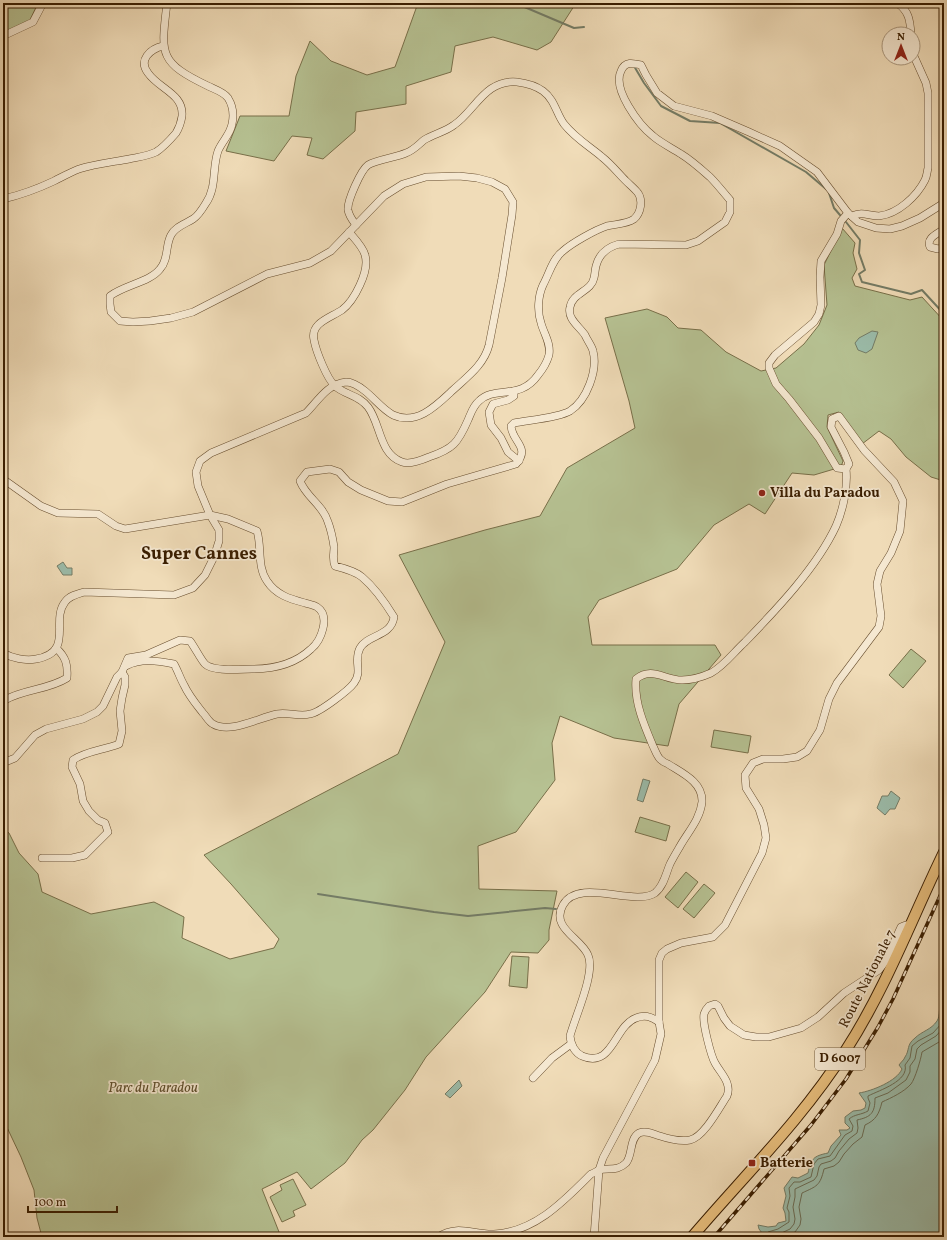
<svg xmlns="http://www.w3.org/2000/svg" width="947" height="1240" font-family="Vollkorn,serif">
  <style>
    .green { fill: #b6c192; stroke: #786f49 }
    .water { fill: #9bbcaa; stroke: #747c66 }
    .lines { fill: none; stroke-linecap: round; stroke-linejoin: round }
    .shore { stroke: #6a6c55; stroke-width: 1 }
    .stream { stroke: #747c66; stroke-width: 2 }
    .minor-casing { stroke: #674d2e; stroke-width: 8 }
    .primary-casing { stroke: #391d00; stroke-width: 12 }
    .minor { stroke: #f5e8d1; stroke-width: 7 }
    .primary { stroke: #e8be7c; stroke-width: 10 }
    .rail-casing { stroke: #391d00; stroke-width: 3.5 }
    .rail { stroke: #f5e8d1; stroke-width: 2; stroke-dasharray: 6; stroke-linecap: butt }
    .poi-dot { fill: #8f2418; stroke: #f5e8d1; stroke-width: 1.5 }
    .labels { text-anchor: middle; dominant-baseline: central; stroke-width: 3.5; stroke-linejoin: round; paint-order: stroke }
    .shield { fill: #f5e8d1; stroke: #715a3f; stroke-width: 1 }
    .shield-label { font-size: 13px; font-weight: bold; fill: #391d00 }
    .poi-label { font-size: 14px; font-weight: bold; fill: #391d00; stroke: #f5e8d1; text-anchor: start }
    .street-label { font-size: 14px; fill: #391d00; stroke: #f5e8d1 }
    .park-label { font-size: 14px; font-style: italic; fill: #5e4e2c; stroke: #f5e8d1 }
    .district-label { font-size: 18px; font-weight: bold; fill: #391d00; stroke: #f5e8d1 }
  </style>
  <rect width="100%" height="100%" fill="#f0dcb8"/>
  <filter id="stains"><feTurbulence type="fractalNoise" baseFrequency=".005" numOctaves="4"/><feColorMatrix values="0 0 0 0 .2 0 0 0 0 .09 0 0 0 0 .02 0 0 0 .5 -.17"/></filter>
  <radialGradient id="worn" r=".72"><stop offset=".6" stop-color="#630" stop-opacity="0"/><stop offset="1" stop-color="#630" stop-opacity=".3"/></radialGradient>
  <g class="green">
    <polygon points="3,3 38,3 29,22 3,32"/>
    <polygon points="418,3 576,3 551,42 537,50 493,37 455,46 451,72 406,86 406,104 356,112 355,131 323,159 307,155 312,138 292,136 274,161 226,151 240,116 289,116 296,76 310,41 331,61 367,75 395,67"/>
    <polygon points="842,228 855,243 853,253 857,269 852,278 855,286 910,300 922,297 944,321 944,481 931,477 906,457 891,439 879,431 862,444 839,412 828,415 827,427 843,461 841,467 814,475 792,473 765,514 749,504 714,525 677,569 599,600 588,617 592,645 715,645 721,655 679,704 668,746 614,738 560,716 552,743 555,780 516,832 478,846 479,889 557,891 549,930 549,940 538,953 511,952 485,992 426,1057 405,1090 373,1130 362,1140 345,1163 311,1189 297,1172 262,1189 281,1237 42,1237 37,1218 34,1190 21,1157 3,1119 3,829 9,833 19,853 38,874 42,892 91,914 154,902 184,917 182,938 230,959 274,948 279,939 231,884 204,855 398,754 445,642 399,555 485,530 540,516 567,468 635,428 629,401 605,318 647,309 667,317 678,328 701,330 726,352 761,371 776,368 804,344 819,325 827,305 824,265"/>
    <polygon points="911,649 926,661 903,688 889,675"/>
    <polygon points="714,730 751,736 748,753 711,747"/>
    <polygon points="640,817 670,826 666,841 635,832"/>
    <polygon points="686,872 698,882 678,908 665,897"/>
    <polygon points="704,884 715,893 694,918 683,909"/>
    <polygon points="512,956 529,957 527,988 509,986"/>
    <polygon points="293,1179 306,1205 293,1211 295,1216 282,1222 270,1197 282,1190 280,1185"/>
  </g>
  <g class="water">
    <polygon points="872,331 878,332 872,349 866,353 858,350 855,343 859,338"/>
    <polygon points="63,562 67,568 72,568 72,575 63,575 57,566"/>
    <polygon points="643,779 650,781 643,802 637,800"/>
    <polygon points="891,791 900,798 895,809 890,809 885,815 877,808 882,796 888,796"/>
    <path d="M944,1001V1237H765L759,1229L758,1225L768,1227L776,1226L778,1223L786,1221L785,1213L783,1208L786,1196L784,1188L792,1177L798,1178L808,1173C811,1159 813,1156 828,1153L831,1146L841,1135L839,1130H847L850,1128L845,1123V1117L853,1111L861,1110L865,1108L866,1103L859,1093C872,1091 897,1081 902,1069L899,1065C901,1062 904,1060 905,1057C910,1050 906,1045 915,1038C922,1031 931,1030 937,1021C941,1015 937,1007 944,1001Z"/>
    <polygon points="459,1080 462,1086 450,1098 445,1094"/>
  </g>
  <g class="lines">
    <g class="shore">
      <path d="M768,1237V1232L778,1229L789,1222V1212L787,1208L790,1196L789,1188L794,1182H800L811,1177L814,1164L818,1159L830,1156L845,1135L852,1131L853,1126L849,1119C855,1114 861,1115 868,1111L870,1103L868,1098V1096C880,1090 909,1081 905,1065L910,1058L912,1046L918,1041L933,1033L942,1023L944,1009"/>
      <path d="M773,1237L790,1229L794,1224L795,1219L793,1207L795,1197V1189L814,1180L817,1176L819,1167L821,1164L831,1161L835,1158L839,1151L849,1139L857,1133L858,1128L857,1120C871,1117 875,1113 875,1098L888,1093L906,1080L910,1072V1066L915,1059L917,1049L921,1045L936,1036L944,1027"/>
      <path d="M786,1237L795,1232L800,1225L801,1219L799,1207L802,1193C817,1186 820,1186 824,1169L834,1166L839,1162L844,1154L853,1144L862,1137L865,1125C876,1120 879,1114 882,1102C891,1098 904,1092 911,1084C915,1079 921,1059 922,1052L939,1042L944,1037"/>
    </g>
    <g class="stream">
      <polyline points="515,3 574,28 584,27"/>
      <polyline points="634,66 644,83 661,106 690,121 720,123 806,172 826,189"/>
      <polyline points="829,193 834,208 840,215"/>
      <polyline points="846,222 860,240 859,253 865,270 859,274 862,282 911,294 922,290 944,314"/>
      <polyline points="318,894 434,912 468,916 545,908 556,909"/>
    </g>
    <defs>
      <g id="minor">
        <path d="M897,3C909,11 910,20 911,34"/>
        <polyline points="3,36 33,22 43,3"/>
        <path d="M3,199C21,195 37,189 54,181C62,177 71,172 79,169C95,164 113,162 129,159C138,157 148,156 156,152C164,147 170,140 176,133C179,128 181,123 182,116C184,94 159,89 148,73C138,60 150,49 163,46"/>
        <path d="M852,216C863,211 868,216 879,216C898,214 917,196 925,180C927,176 927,172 928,168V93L926,83L913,54"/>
        <path d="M944,229C937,234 926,238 930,247L938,249L944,248"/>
        <path d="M349,232C355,239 363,247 365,255C370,271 354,301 342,310C330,318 310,323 314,340C316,351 327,379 335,386C345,395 359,395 368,407C381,424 379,454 402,462C410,465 422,460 429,457C453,449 458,443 468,420C471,413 473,406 479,401C495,385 520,401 538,375C543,369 547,362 549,355C551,343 544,334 541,323C537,311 538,296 543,285C549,274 553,258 563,251C572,243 595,230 607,226C616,224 627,224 634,219C641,213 643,200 638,193C635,189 630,185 626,181C618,173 611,164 602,157C589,146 575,138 564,124C556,113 555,100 543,91C536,86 525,83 517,82C485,79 475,111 454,125C445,132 433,134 424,140C418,145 414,150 406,153C397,157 375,160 368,165C361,170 347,201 348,210C349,216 353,221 356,225"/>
        <polyline points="514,391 514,396 508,400 493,404 489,412 491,425 501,438 508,452 519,461"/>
        <path d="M3,479L41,506L58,513L98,514L116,526L125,529L210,515L228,519L257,531C262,547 257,567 267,581C276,595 290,599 305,603C308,604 314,605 317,607C331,616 321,641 311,649C295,664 273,669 252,669C241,669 213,672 205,664C201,660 194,646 190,641L180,640L146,655L128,658L122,672L117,677L103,706L97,712L83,719L46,729L35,735L15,758L3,763"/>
        <path d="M3,653C12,658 25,661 36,659C75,652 50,621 65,602C69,596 77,594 84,592L174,595L193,588L205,575L214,557L219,541V530L210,515L198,486L196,472L200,461L211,453L306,413C318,401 327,384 346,382C353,382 360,387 365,391C374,398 382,409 393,415C417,426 437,405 453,390C467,377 484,365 489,345L502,278L512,215L513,202L505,189L492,182L477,178L459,176L426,177L403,184L384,196L331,251L310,263L267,274L193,312L171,318L150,321L133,322L120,321L111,312L110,304V296C125,285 150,282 160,269C169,259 165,246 171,235C175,227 185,224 193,219C198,216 203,208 206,203C217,187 212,168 218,151C222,141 230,135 232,124C234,115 233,106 228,98C224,92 214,89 208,86C158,62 161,54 167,3"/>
        <path d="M126,666C141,658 158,661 174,664C178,671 180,678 184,685C189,696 196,704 203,713C206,716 209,722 213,724C230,734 258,718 277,714C288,712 300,717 310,714C319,713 349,690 354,683C363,671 353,661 360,648C368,634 391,637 394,617C386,604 374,587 362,577C355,571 343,568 335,566C332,559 334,554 334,547C333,540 331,530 328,522C323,505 306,497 300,481L307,472L330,469L339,472L348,482L361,490L388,501L402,502L447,484L516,464C531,447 512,442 511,426L514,423C529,420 558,418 570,411C587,400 598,370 593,351C592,346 587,340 585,335C579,326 567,319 570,307C573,292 591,292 594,278C595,274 595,270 596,266C599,254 608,247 619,244L686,245L698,241L725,222L730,212V200C723,192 717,184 710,177C701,169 691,160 681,154C672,148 661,143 653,136C639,125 612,89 621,71C625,61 633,63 641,65L646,75L657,93L674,106L712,116L749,132L780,146L817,172L848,213L858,222L876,228L890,229L902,226L920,218L944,203"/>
        <path d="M3,705L5,700C24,689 48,690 67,678C68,665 66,657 56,648"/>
        <path d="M42,858H72L85,855L108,832L105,823L98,820L89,811L83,801L80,784L72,767L73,760C86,751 104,750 119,744L122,731L120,711L122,698L125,685V677L122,672"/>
        <path d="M659,1022C652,1017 645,1014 636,1018C614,1026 613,1069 582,1056C574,1052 571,1045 570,1036C575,1017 596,972 588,955C581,938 550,928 563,905C579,877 634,907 655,893C664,886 666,873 670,864C673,858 676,853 679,848C687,833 700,820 702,802C703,782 682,773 668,764C665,763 662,761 660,759C657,756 655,750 653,746C644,725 634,702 636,679C652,666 664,680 682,680C691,680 702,677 711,673C724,666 734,652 745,642C776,610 817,567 836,526C843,510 848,487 846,469"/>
        <polyline points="533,1078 552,1058 571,1044"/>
        <path d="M438,1237C458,1224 473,1235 494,1234C535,1232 564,1201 591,1174C594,1173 597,1171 599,1170C609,1168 618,1171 626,1163C633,1155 629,1139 639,1133C646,1130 653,1134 660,1136C669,1139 680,1142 690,1140C704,1137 719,1108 727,1096C732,1083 721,1074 715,1063C711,1056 702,1022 704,1014C705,1011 707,1008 709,1006L715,1004L718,1006L724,1018L730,1026L744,1035L756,1037H769L801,1028L818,1017L844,993L879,970L885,962L901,927L906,925L910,926"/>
        <polyline points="594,1237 599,1170 603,1158 655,1060 661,1034 659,1022 659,960 662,953 667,949 681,943 713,937 725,925 762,853 766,838 764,825 759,809 746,788 745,775 753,763 763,759 783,759 797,757 807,751 820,730 829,699 837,683 879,627 881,616 877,584 880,571 891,553 900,531 903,501 894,482 864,450 839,416 832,419 831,427 844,452 849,464 846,469 837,468 819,438 789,399 776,384 769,368 769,363 775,355 814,322 819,314 821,305 820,277 821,261 837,234 841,221 848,213"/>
      </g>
      <path id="primary" d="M692,1237C744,1176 803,1118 846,1050C886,988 912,918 944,852"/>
    </defs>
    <use href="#minor" class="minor-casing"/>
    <use href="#primary" class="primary-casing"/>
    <use href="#minor" class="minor"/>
    <use href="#primary" class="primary"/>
    <defs>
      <polyline id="rail" points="714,1237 811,1125 846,1079 878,1027 893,999 944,887"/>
    </defs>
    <use href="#rail" class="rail-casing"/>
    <use href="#rail" class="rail"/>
  </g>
  <g class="poi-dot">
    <circle cx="762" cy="493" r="4"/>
    <rect x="748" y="1159" width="8" height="8" rx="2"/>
  </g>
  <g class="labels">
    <rect class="shield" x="815" y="1048" width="50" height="22" rx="3"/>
    <g class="shield-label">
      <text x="840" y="1059">D 6007</text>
    </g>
    <g class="poi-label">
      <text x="770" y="493">Villa du Paradou</text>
      <text x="760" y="1163">Batterie</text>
    </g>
    <g class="street-label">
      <text transform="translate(868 979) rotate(-63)">Route Nationale 7</text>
    </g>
    <g class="park-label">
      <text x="153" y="1088">Parc du Paradou</text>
    </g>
    <g class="district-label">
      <text x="199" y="554">Super Cannes</text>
    </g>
  </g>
  <rect width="947" height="1240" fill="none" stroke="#f0dcb8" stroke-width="16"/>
  <rect x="4" y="4" width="939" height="1232" fill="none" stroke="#391d00" stroke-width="2"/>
  <rect x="8" y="8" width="931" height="1224" fill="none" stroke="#391d00"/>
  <g transform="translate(901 46)"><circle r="19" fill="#f5e8d1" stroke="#aa977d"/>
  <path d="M0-3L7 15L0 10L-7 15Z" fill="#8f2418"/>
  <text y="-6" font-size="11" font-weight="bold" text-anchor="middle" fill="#391d00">N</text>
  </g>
  <path d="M28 1206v6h89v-6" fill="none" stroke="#391d00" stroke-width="2"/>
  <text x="34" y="1206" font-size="12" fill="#391d00" stroke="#f5e8d1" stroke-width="3" paint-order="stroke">100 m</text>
  <rect width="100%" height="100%" filter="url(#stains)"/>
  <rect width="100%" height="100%" fill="url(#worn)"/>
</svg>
